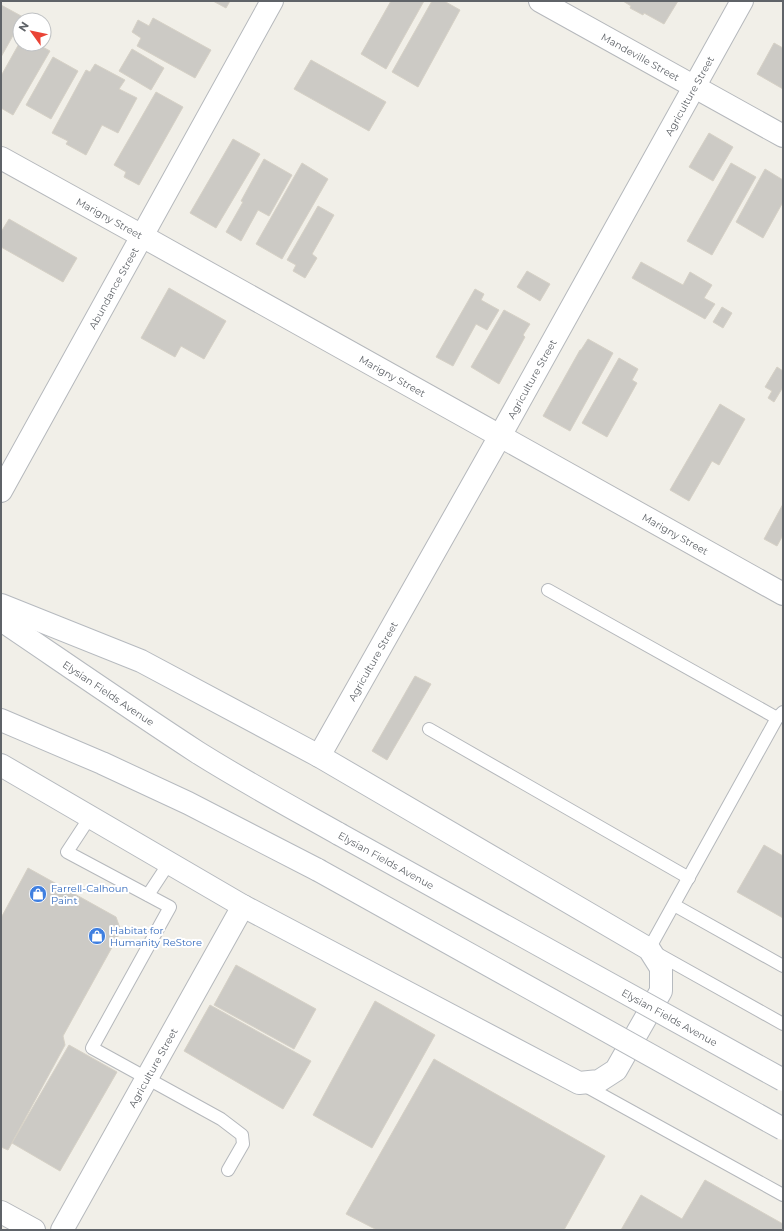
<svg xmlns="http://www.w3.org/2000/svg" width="784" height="1231" font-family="Montserrat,sans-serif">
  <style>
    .building { fill: #cccac5; stroke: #d6d1c6 }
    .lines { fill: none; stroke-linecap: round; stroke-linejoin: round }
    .service-casing { stroke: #b5b8bc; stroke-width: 14 }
    .minor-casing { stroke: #b5b8bc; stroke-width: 24 }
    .secondary-casing { stroke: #b6babf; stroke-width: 24 }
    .service { stroke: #fff; stroke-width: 12 }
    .minor { stroke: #fff; stroke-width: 22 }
    .secondary { stroke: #fff; stroke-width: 22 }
    .secondary-bridge-casing { stroke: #b6babf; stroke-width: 24; stroke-linecap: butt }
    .secondary-bridge { stroke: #fff; stroke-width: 22 }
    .labels { text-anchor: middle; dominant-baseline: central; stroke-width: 4; stroke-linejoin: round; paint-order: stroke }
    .street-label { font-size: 10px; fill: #5f6368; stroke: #fff }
    .shop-label { font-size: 10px; fill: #366cbe; stroke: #fff; text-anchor: start }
  </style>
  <rect width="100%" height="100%" fill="#f1efe8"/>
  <g class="building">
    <polygon points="213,1 230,1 226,8"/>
    <polygon points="391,1 424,1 386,69 361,54"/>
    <polygon points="432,1 444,1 460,10 418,87 392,72"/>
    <polygon points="623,1 678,1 664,24 644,13 643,15 630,8 631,6"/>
    <polygon points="1,5 23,17 22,20 20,20 20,23 1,57"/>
    <polygon points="153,18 211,50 195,78 137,46 141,38 132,32 138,20 149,26"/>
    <polygon points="20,42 20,44 37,44 50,51 13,115 1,108 1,76"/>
    <polygon points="774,43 783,48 783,89 757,74"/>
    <polygon points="132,49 164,68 151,90 119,71"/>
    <polygon points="53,57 78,71 51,119 26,105"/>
    <polygon points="311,60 386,102 369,131 294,89"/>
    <polygon points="95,64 125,80 119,89 137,98 118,133 102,125 86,155 66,144 68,141 52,133 86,70 90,72"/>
    <polygon points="156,92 183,107 139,185 124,177 126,172 114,165"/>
    <polygon points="709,133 733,147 713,181 689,167"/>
    <polygon points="233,139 260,154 216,228 190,213"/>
    <polygon points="264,159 292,175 269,216 258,210 241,241 226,232 243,202 241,201"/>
    <polygon points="302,163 328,179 282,259 256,244"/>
    <polygon points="731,163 756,177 712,255 687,241"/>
    <polygon points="765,169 783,180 783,202 763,238 736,222"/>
    <polygon points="318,206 334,215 312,254 317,258 305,278 293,271 296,265 287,260"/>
    <polygon points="9,219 77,258 63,282 1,247 1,232"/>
    <polygon points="641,262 683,285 690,272 712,285 704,298 715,304 705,319 632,278"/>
    <polygon points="527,271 550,284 540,301 517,287"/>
    <polygon points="169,288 226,321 204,359 181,346 175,357 141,338"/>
    <polygon points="475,289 484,294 481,300 499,310 487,330 476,324 453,366 436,357"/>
    <polygon points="722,307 732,313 723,328 713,322"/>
    <polygon points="504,310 530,324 523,335 525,337 499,384 471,367"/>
    <polygon points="588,339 613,353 570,431 543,416 580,350 581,350"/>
    <polygon points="619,358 638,369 632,380 637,383 607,437 582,423"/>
    <polygon points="777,367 783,371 783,387 774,402 768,398 772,391 765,387"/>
    <polygon points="720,404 745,419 719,465 712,461 689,501 670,490"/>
    <polygon points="783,504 783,535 777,546 764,539"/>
    <polygon points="415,676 431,684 387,760 372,751"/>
    <polygon points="764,845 783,856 783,918 737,892"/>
    <polygon points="28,868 116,917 121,931 63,1036 65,1045 8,1150 1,1147 1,918"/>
    <polygon points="236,965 316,1009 294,1049 214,1005"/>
    <polygon points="375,1001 435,1035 372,1148 313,1115"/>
    <polygon points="210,1005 311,1061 283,1109 184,1051"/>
    <polygon points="69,1045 117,1072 60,1171 12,1143"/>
    <polygon points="434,1059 605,1156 564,1230 377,1230 346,1214"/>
    <polygon points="705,1180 783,1224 783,1230 621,1230 641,1195 682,1219"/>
  </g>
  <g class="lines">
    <defs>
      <g id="service">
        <polyline points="548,590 777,718"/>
        <polyline points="783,712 777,718 649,949 783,1024"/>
        <polyline points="429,729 689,878"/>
        <polyline points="90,817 67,852 170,907 92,1048 221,1119 242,1135 243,1144 228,1170"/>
        <polyline points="148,895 169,863"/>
        <polyline points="674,905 783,966"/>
        <polyline points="582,1084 783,1195"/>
      </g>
      <g id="minor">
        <path id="s1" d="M540,1L783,136"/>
        <path id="s2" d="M1,158L142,236L783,594"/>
        <path id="s3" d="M1,491L272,1"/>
        <path id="s4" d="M319,756L500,436L742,1"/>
        <polyline points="1,1212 34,1230"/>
        <path id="s5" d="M62,1230L243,906"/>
      </g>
      <g id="secondary">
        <polyline points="1,605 141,661 319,756 649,949 661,968 661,991 616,1070 599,1081 579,1083 243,906 1,765"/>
        <path id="s6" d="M1,620C66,664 131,709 197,752C243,781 291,807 339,834"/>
        <polyline points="1,720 102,763 188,803 318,870"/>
      </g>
    </defs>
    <use href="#service" class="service-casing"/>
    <use href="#minor" class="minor-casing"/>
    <use href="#secondary" class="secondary-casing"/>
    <use href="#service" class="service"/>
    <use href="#minor" class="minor"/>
    <use href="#secondary" class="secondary"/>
    <defs>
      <g id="secondary-bridge">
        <path id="s7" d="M339,834L783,1080"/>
        <polyline points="318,870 783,1129"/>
      </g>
    </defs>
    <use href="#secondary-bridge" class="secondary-bridge-casing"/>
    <use href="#secondary-bridge" class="secondary-bridge"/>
  </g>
  <defs>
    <symbol id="shop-disc" viewBox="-11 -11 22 22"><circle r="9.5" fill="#3f7fe0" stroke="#fff"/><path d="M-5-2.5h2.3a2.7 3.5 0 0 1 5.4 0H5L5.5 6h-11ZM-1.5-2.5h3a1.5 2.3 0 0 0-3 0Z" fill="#fff"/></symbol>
  </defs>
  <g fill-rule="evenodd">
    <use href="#shop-disc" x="28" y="884" width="20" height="20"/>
    <use href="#shop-disc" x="87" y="926" width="20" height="20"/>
  </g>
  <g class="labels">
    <g class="street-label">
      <text stroke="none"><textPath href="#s1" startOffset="115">Mandeville Street</textPath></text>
      <text stroke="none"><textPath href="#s4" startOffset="757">Agriculture Street</textPath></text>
      <text stroke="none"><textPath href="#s2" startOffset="124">Marigny Street</textPath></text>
      <text stroke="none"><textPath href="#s3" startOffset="232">Abundance Street</textPath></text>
      <text stroke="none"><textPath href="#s2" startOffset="448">Marigny Street</textPath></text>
      <text stroke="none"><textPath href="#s4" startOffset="433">Agriculture Street</textPath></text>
      <text stroke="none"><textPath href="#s2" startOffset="772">Marigny Street</textPath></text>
      <text stroke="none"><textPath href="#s4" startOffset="109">Agriculture Street</textPath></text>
      <text stroke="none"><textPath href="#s6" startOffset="130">Elysian Fields Avenue</textPath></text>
      <text stroke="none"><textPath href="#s7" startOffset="54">Elysian Fields Avenue</textPath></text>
      <text stroke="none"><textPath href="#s7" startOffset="378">Elysian Fields Avenue</textPath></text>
      <text stroke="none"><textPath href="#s5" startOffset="186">Agriculture Street</textPath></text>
    </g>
    <g class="shop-label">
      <text x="51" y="888">Farrell-Calhoun<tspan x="51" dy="12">Paint</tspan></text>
      <text x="110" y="930">Habitat for<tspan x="110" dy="12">Humanity ReStore</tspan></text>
    </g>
  </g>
  <rect width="784" height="1231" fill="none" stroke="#5f6368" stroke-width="4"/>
  <g transform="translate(32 32) rotate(303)"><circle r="19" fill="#ffffff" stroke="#bfc1c3"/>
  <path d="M0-3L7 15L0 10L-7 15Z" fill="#ea4335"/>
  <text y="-6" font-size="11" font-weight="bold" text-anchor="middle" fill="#5f6368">N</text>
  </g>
</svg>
